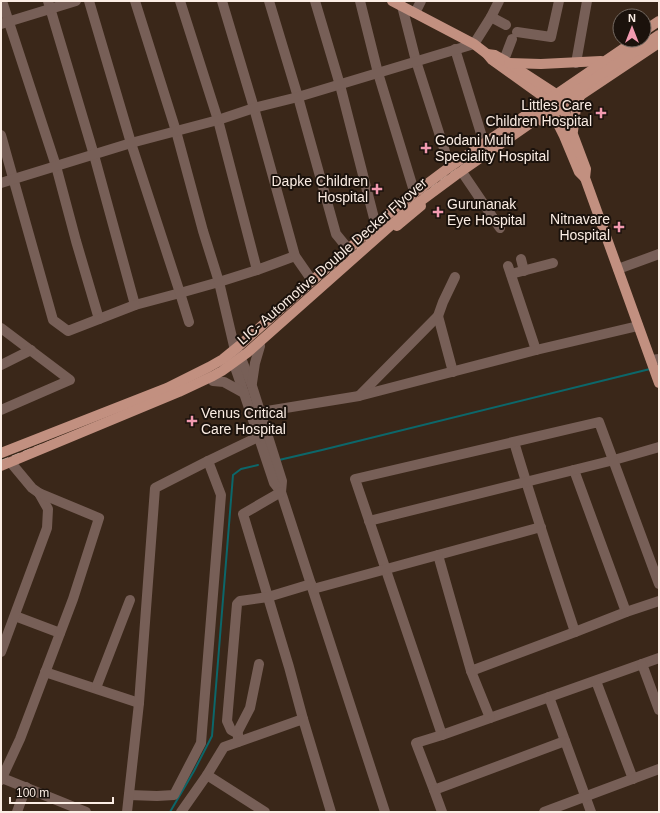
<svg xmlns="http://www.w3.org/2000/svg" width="660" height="813" font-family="Arial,sans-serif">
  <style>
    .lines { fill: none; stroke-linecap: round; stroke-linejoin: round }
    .stream { stroke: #0c676a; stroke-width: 2 }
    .minor { stroke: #775f57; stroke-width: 10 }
    .major { stroke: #c29080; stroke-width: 10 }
    .rail { stroke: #c4b5aa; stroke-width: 2; stroke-dasharray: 8 4; stroke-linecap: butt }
    .major-bridge { stroke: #c29080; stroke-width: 10 }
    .poi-dot { fill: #f29ab0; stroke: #1b120c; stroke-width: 1.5 }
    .labels { text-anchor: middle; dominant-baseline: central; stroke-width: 4; stroke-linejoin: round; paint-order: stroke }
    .poi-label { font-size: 14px; fill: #fbede4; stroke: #1b120c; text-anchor: end }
    .street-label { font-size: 14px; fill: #fbede4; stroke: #1b120c }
  </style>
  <rect width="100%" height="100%" fill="#3a2719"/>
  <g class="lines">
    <g class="stream">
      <polyline points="279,460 322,450 650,369"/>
      <polyline points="170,812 194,771 212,736 233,475 241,469 258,465"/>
    </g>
    <g class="minor">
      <polyline points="2,1 56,166 76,241 99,319"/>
      <polyline points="48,1 94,155 135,305 180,293 189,322"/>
      <polyline points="89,1 131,143 180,293 219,282 234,346 241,358 252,386 282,481 281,492 385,812"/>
      <polyline points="135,1 176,131 203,231 219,282 257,270"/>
      <polyline points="180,1 218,120 257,270 295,256"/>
      <polyline points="222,1 254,108 295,256 311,279"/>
      <polyline points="269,1 298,97 336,234 354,256"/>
      <polyline points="315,1 340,85 375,222"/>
      <polyline points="360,1 378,73 414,191"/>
      <polyline points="402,6 416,61 449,164"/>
      <polyline points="415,13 421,1"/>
      <polyline points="491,17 506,25"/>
      <polyline points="1,24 76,1"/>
      <polyline points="517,32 551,37 559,1"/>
      <polyline points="455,49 483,140"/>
      <polyline points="504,60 512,39"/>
      <polyline points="576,63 587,1"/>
      <polyline points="1,135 53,320 68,331 135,305"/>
      <polyline points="464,175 500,228"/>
      <polyline points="1,183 131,143 218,120 254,108 298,97 474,44 491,17 499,1"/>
      <polyline points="521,259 524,271"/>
      <polyline points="508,266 536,350"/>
      <polyline points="618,269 659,254"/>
      <polyline points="511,274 553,263"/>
      <polyline points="438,316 453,372"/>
      <polyline points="1,328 70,380 1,410"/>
      <polyline points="228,357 235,367 244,393 274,483 281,492"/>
      <polyline points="651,360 659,359"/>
      <polyline points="1,365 31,350"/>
      <polyline points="213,381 224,382 244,393"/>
      <polyline points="252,383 255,363 260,346"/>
      <polyline points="359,396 438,316 443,302 455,277"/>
      <polyline points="251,412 261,412 359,396 536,350 638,326"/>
      <path d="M514,442C533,506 554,569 575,632L471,671L438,555L541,527"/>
      <polyline points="574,470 626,612 575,632"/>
      <polyline points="281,492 243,514 289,667 303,719"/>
      <polyline points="369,521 614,460 659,447"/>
      <polyline points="659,584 599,422 355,479 442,735 659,658"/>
      <polyline points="313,589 438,555"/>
      <polyline points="626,612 659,601"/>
      <polyline points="15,616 60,633"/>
      <polyline points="1,652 47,528 48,509 39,493 32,488 12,464"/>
      <polyline points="642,664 659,710"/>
      <polyline points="471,671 490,718"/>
      <polyline points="45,672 139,703"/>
      <polyline points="596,681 633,779"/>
      <polyline points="96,688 130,600"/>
      <polyline points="549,697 591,812"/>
      <polyline points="237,733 250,708 259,664"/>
      <polyline points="442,735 416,743 434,790 565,741"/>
      <polyline points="238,742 238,734 231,730 227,721 237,604 240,601 268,597 311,584"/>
      <polyline points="2,778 86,812"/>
      <polyline points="1,780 20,739 73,599 99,518 39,493"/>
      <polyline points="434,790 442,812"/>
      <polyline points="129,795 157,796 174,795 201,743 221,495 208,461"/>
      <polyline points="17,812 26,787"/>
      <polyline points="127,812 139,703 155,488 208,461 258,437"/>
      <polyline points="181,812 207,775"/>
      <polyline points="265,812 207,775 224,747 303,719 331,812"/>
      <polyline points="544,812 659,769"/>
    </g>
    <g class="major">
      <polyline points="392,1 474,44 487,54 492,60 545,98 564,136 579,172 585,178"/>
      <polyline points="644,31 659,21"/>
      <polyline points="487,54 495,55 504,60 553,92 563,108 586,169 585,178 659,383"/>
      <polyline points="509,63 541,64 601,61"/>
      <polyline points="542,121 659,43"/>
      <polyline points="573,131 576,108 580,96"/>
      <polyline points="397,226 421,206"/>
    </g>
    <polyline class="rail" points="1,461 153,401 197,382 231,361 259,339 375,233 409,205 446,177 659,31"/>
    <g class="major-bridge">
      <polyline points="1,453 167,388 209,367 223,359 239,346 321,273 400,204 451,166 636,40"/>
      <polyline points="1,466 179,392 213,376 222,371 247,353 406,212 456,175 597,77 659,35"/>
    </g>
  </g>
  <g class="poi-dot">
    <path d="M599 107h4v4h4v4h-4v4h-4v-4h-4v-4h4z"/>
    <path d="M424 142h4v4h4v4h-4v4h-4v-4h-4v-4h4z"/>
    <path d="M375 183h4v4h4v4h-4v4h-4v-4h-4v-4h4z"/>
    <path d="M436 206h4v4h4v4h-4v4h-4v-4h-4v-4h4z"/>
    <path d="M617 221h4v4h4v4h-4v4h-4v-4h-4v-4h4z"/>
    <path d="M190 415h4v4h4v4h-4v4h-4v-4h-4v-4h4z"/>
  </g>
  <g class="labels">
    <g class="poi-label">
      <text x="592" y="105">Littles Care<tspan x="592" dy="16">Children Hospital</tspan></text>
      <text x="435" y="140" text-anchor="start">Godani Multi<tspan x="435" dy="16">Speciality Hospital</tspan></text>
      <text x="368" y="181">Dapke Children<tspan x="368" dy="16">Hospital</tspan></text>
      <text x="447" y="204" text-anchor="start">Gurunanak<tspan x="447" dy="16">Eye Hospital</tspan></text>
      <text x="610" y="219">Nitnavare<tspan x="610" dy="16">Hospital</tspan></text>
      <text x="201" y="413" text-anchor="start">Venus Critical<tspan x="201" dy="16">Care Hospital</tspan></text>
    </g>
    <g class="street-label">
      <text transform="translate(332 261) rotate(-41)">LIC- Automotive Double Decker Flyover</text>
    </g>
  </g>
  <rect width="660" height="813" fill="none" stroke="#fbede4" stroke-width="4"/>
  <g transform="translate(632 28)"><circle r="19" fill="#1b120c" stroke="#756a62"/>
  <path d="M0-3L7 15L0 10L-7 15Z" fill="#f29ab0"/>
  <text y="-6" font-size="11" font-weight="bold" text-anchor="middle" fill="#fbede4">N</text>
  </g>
  <path d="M10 797v6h103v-6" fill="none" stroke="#fbede4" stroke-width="2"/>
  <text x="16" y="797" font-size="12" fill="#fbede4" stroke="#1b120c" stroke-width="3" paint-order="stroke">100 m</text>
</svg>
